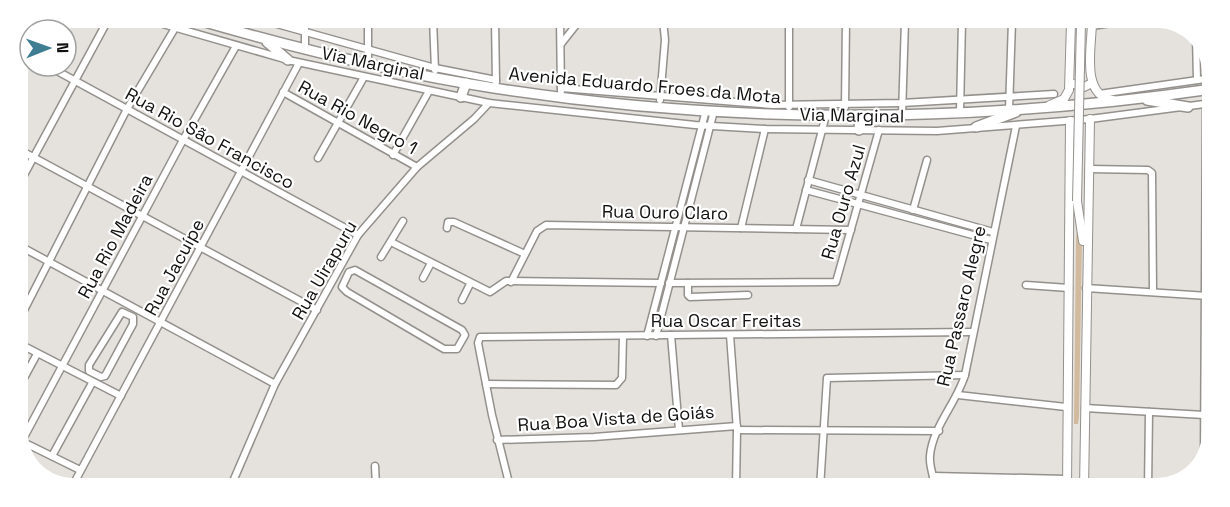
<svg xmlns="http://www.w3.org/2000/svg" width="1230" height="507" font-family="'Space Grotesk',sans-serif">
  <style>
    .green { fill: #d1ba9d }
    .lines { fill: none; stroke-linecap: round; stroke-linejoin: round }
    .minor-casing { stroke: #94918d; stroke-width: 9 }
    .major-casing { stroke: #94918d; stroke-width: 10 }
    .highway-casing { stroke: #94918d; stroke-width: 12 }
    .minor { stroke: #fff; stroke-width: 6 }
    .major { stroke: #fff; stroke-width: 8 }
    .highway { stroke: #fff; stroke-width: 9 }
    .major-bridge-casing { stroke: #94918d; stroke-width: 10; stroke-linecap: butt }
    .major-bridge { stroke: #fff; stroke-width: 8 }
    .labels { text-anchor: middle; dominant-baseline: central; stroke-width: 4.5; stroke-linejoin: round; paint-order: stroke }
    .street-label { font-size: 18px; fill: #121110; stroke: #fff }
  </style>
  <rect width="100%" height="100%" fill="#e5e2de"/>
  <polygon class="green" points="1079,215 1082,240 1079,417 1078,424 1074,424 1076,239"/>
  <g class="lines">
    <defs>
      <g id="minor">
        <polyline points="142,18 288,60 489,103 695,125 765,129 937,131 1090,119 1212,103"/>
        <polyline points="259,19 435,68 496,80"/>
        <polyline points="305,19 305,49"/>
        <polyline points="433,19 435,70"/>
        <polyline points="495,20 496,82"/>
        <polyline points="560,20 561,91"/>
        <polyline points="1092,26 1117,22"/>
        <polyline points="240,32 240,19"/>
        <polyline points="1196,37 1197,80"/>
        <polyline points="561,44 580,20"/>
        <polyline points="25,54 30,57"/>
        <polyline points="368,63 368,19"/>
        <polyline points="48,66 358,235"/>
        <polyline points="561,88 773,105 902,103 1054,94"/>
        <polyline points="283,92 417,167"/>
        <polyline points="1099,94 1212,78"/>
        <polyline points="660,100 665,40 663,20"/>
        <polyline points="789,107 789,21"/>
        <polyline points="845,107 846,21"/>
        <polyline points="1009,110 1012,21"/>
        <polyline points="960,112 962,21"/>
        <polyline points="902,115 905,21"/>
        <polyline points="18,149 317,310"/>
        <polyline points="393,155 429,91"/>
        <polyline points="318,158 364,77"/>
        <polyline points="1089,169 1148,170 1152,173 1153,291"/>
        <polyline points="808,180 993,232"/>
        <polyline points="18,186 109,18"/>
        <polyline points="806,190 991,240"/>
        <polyline points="913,210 927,160"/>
        <polyline points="447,228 448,222 454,222 525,254"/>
        <polyline points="741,228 765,129"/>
        <polyline points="796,229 826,115"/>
        <polyline points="391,242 490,292 506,281 661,283"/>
        <polyline points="18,245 275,384"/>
        <polyline points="381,257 403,221"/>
        <polygon points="355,270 462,330 465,335 457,349 444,349 347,292 342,287 349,272"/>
        <polyline points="423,278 431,263"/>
        <polyline points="511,282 537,231 546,225 851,230"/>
        <polyline points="669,283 836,282 879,130"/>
        <polyline points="688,283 688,295 690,297 748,295"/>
        <polyline points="1026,285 1069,288"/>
        <polyline points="1086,288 1208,296"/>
        <polyline points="462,300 470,284"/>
        <polygon points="122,312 133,317 133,324 105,376 101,377 89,371 89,365"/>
        <polyline points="18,322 127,109 175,28"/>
        <polyline points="671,335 679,430"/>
        <polyline points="730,335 737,430 736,487"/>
        <polyline points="647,336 706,110"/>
        <polyline points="656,336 714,111"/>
        <polyline points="18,343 121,396"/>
        <polyline points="486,384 616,385 622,378 623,336"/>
        <polyline points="18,389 37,354"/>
        <polyline points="958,395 1066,407"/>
        <polyline points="1085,408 1204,415"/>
        <polyline points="737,430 939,431"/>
        <polyline points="19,440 80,470"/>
        <polyline points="497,440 594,437 737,426"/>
        <polyline points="22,441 183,140 236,46"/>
        <polyline points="52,456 92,383"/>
        <polyline points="1204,459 1206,104"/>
        <polyline points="375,466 376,486"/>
        <polyline points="933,476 1066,479"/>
        <polyline points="73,485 299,63"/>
        <polyline points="231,486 275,384 358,235 417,167 474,119 489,103"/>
        <polyline points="510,487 492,415 478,343 480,337 972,332"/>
        <polyline points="531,487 552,486"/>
        <polyline points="820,488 827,378 965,375"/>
        <path d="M936,488C934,478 929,467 930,456C932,428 957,402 965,375L1016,126"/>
        <polyline points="1148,489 1149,412"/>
      </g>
      <g id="major">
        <path d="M1092,22C1092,45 1080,96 1113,100"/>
        <polyline points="1070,83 1084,87 1092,83"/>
        <polyline points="1050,105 1064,99 1069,90 1071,22"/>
        <polyline points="1077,201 1083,241"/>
        <polyline points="1067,489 1070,121"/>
        <polyline points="1084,489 1090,119"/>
      </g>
      <g id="highway">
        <path d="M191,18C290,47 392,72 494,88C731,125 975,123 1212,89"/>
        <polyline points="267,42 288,60"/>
        <polyline points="461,97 466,83"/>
        <polyline points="1147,100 1188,107"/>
        <polyline points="976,127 1016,112"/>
        <polyline points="859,130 860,115"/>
      </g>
    </defs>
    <use href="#minor" class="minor-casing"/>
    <use href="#major" class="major-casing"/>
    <use href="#highway" class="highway-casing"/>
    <use href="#minor" class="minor"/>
    <use href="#major" class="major"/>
    <use href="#highway" class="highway"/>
    <defs>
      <polyline id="major-bridge" points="1077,201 1081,22"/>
    </defs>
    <use href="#major-bridge" class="major-bridge-casing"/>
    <use href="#major-bridge" class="major-bridge"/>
  </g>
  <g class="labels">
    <g class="street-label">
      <text transform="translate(373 63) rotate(12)">Via Marginal</text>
      <text transform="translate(645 85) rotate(5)">Avenida Eduardo Froes da Mota</text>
      <text transform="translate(852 115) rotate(1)">Via Marginal</text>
      <text transform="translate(358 117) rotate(29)">Rua Rio Negro 1</text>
      <text transform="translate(210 138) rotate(29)">Rua Rio São Francisco</text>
      <text transform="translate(843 202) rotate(-74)">Rua Ouro Azul</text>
      <text transform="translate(665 212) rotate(1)">Rua Ouro Claro</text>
      <text transform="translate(115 236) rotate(-62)">Rua Rio Madeira</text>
      <text transform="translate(174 267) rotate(-62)">Rua Jacuípe</text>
      <text transform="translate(324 270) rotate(-60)">Rua Uirapuru</text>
      <text transform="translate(961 306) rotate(-77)">Rua Passaro Alegre</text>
      <text x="726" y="320">Rua Oscar Freitas</text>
      <text transform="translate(616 418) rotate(-4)">Rua Boa Vista de Goiás</text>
    </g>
  </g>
  <path d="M0 0H1230V507H0ZM73 28H1157A45 45 0 0 1 1202 73V433A45 45 0 0 1 1157 478H73A45 45 0 0 1 28 433V73A45 45 0 0 1 73 28Z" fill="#fff" fill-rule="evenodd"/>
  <g transform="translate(48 48) rotate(89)"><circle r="28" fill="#ffffff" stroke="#a0a09f" stroke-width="1.5"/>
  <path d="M0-4.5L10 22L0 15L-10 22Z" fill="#3f7d93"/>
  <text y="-9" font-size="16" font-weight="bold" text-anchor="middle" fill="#121110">N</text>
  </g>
</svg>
